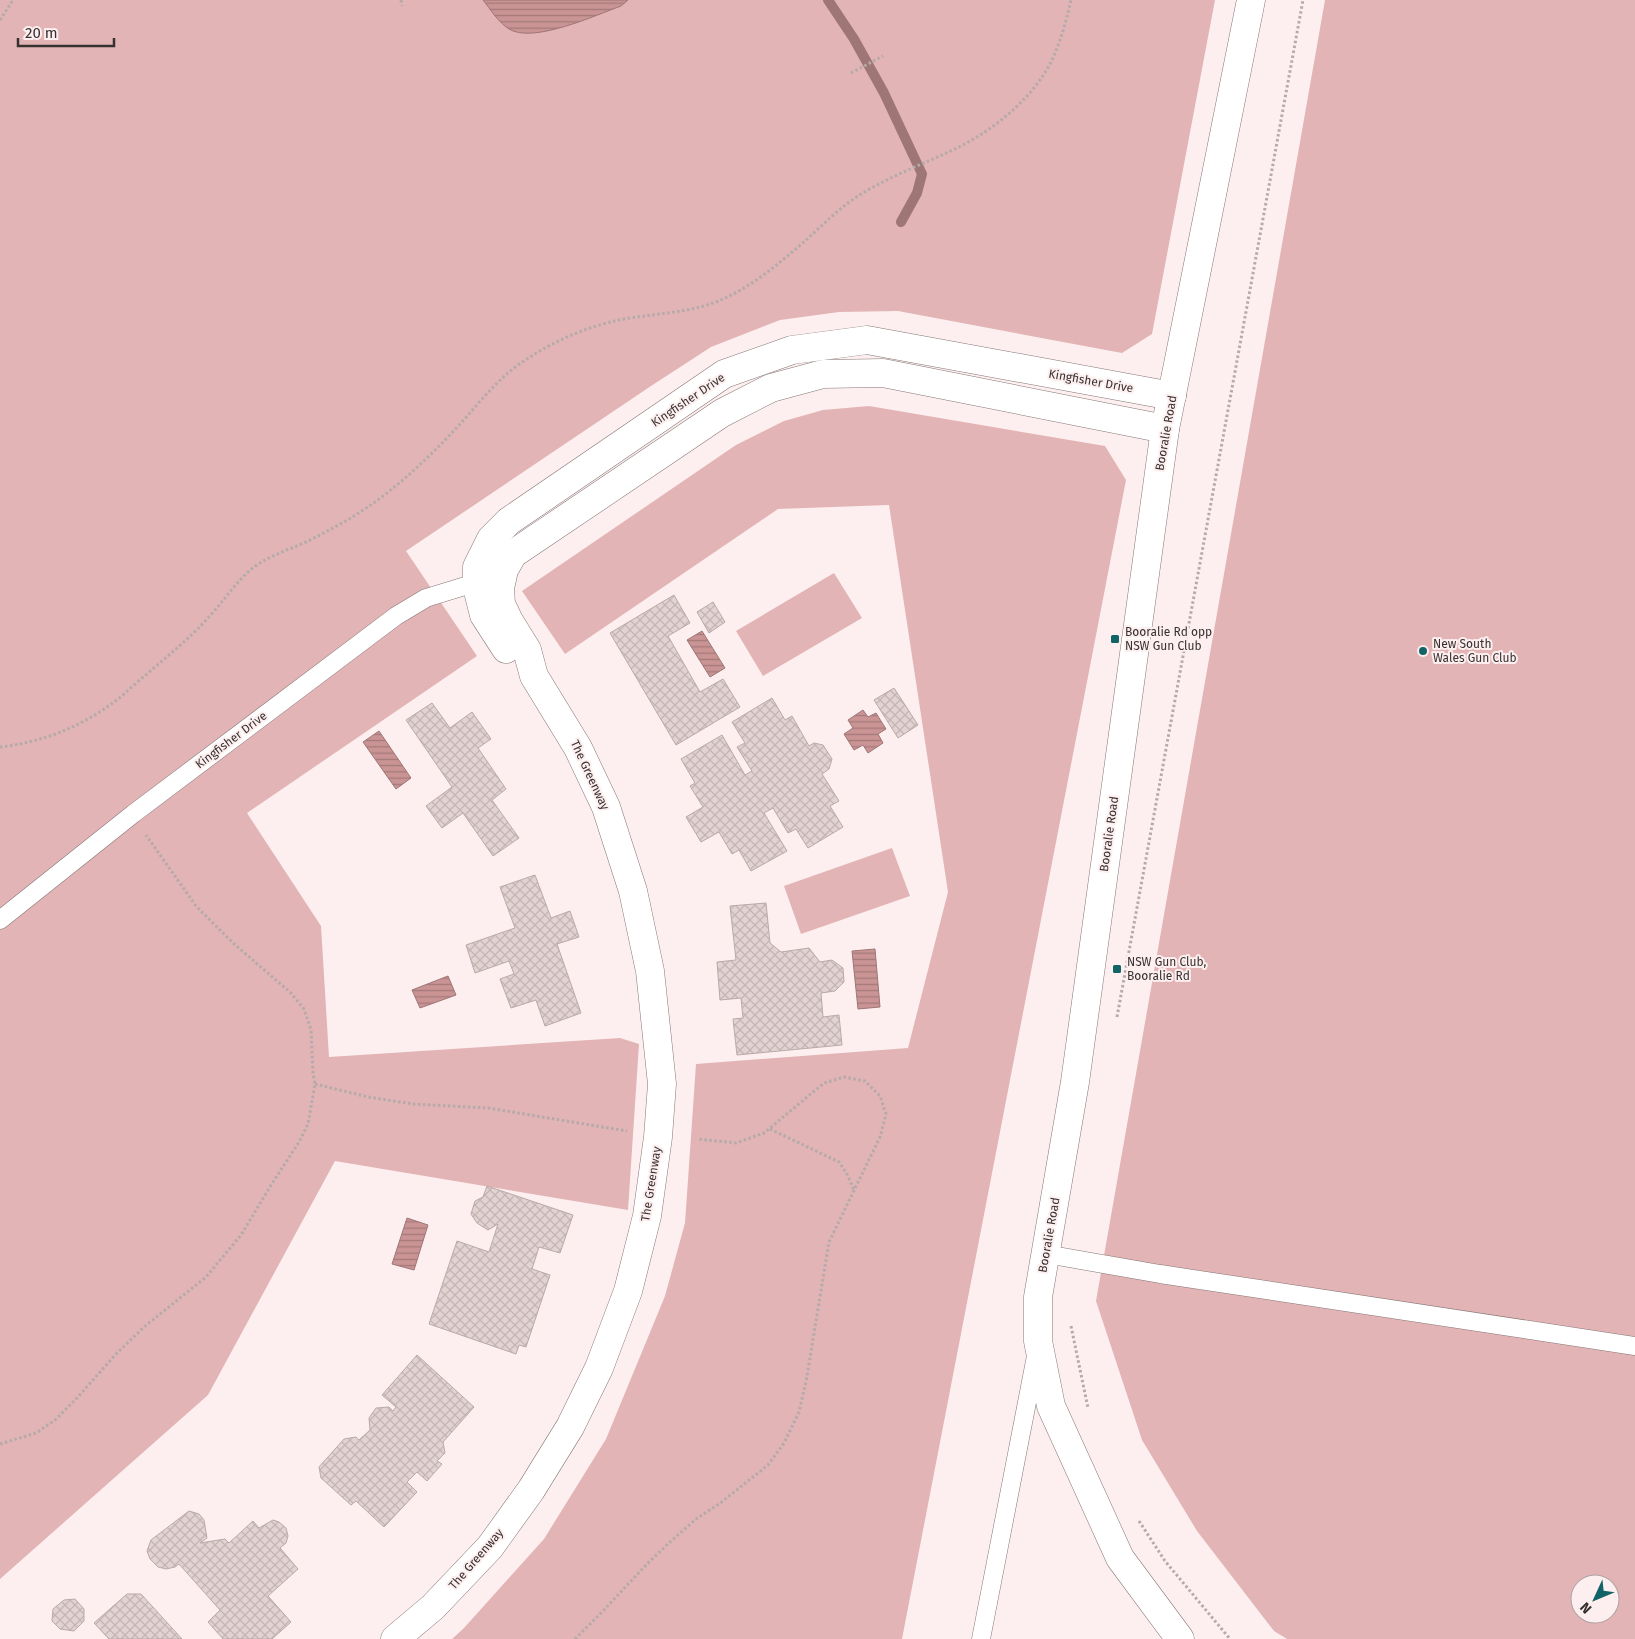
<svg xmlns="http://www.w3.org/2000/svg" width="1635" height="1639" font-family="'Fira Sans',sans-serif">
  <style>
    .grass { fill: #e3b4b5; fill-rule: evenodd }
    .water { fill: url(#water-rules); stroke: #9e7676 }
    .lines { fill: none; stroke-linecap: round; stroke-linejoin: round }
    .stream { stroke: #9e7676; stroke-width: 10 }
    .building { fill: url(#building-cross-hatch); stroke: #b9a9a9 }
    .lane-casing { stroke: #867676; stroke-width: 19 }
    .street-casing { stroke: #867676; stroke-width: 29 }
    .secondary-casing { stroke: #867676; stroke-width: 29 }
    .path { stroke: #b5aaaa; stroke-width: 3; stroke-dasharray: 2.5 2.5; stroke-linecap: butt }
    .lane { stroke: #fff; stroke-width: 18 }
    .street { stroke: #fff; stroke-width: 28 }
    .secondary { stroke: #fff; stroke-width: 28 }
    .poi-dot { fill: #126365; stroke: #fdefef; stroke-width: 2 }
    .labels { text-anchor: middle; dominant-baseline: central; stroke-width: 4; stroke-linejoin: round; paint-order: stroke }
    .street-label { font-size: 12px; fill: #383131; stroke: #fdefef }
    .poi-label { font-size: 12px; fill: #383131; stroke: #fdefef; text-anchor: start }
  </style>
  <defs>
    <pattern id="water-rules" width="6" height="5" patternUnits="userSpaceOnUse" patternTransform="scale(1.25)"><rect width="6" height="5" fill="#ca9394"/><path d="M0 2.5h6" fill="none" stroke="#a57979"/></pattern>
    <pattern id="building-cross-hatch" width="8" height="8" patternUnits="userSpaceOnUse" patternTransform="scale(1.25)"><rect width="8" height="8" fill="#e3d2d2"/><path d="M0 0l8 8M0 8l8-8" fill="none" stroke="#c4b5b5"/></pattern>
  </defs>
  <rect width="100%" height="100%" fill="#fdefef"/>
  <g class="grass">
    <polygon points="0,0 1215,0 1152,334 1122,353 898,311 839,312 780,320 711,347 651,386 406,551 477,656 247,813 321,926 329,1057 620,1038 639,1044 628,1210 335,1161 208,1395 0,1579"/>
    <path d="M1325,0H1635V1639H1287L1274,1631L1197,1531L1142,1440L1096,1301ZM1580,1584H1610V1614H1580Z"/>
    <polygon points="869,406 1105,446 1126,480 902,1639 452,1639 464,1628 544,1539 606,1439 665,1296 685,1223 696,1064 908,1048 948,892 889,505 778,509 565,654 522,591 736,445 784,421 823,410"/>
    <polygon points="834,573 862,618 763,676 736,631"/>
    <polygon points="892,848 910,896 801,934 784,886"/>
  </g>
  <g class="water">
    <path d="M483,0H628L621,6C596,15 533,44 509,29C498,22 491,10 483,0Z"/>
    <polygon points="702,631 725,668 710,677 687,640"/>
    <polygon points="863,710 868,717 876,713 886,729 878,734 883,743 868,753 863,745 854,750 844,734 853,728 848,720"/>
    <polygon points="379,731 411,778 396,789 363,742"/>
    <polygon points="875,949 880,1007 858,1009 852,951"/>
    <polygon points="448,976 456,995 420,1008 412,990"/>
    <polygon points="407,1218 428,1225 414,1270 392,1264"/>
  </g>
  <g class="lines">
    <polyline class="stream" points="828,0 854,39 884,93 922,174 917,193 901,222"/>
  </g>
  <g class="building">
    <polygon points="674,595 690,623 668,636 700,692 723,679 740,707 676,745 610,633"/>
    <polygon points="713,602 725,622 709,633 697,612"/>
    <polygon points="894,688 918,725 898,738 874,700"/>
    <polygon points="772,698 785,720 792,716 809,746 814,743 823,745 832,759 829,769 822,774 839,801 830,806 843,827 808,848 796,829 788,833 773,808 764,813 787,851 751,871 739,850 732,854 719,832 701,842 686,817 703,807 690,786 695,783 681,759 722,735 745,775 752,771 737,747 745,743 732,722"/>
    <polygon points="432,703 450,728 472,712 491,739 478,748 506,789 492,800 519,838 493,856 463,813 442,828 426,806 452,787 406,720"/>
    <polygon points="535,875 551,918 570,911 579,937 557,944 581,1013 545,1026 536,1000 511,1008 500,979 514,974 509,961 475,973 466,945 515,928 500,887"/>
    <polygon points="766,903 770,943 781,952 809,948 820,962 832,960 843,968 844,982 835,991 821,993 823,1017 839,1015 842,1045 737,1055 733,1019 743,1018 741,998 720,1000 717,962 736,960 730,906"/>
    <polygon points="487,1186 573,1215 560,1253 539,1247 532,1269 550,1275 526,1347 519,1345 516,1354 429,1324 457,1241 489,1252 498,1224 488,1230 477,1223 471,1214 475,1201 483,1197"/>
    <polygon points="417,1355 474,1407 443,1442 445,1453 437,1461 442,1464 427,1481 417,1472 407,1482 417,1492 384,1527 356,1501 351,1505 321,1478 319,1467 344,1439 356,1437 359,1440 370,1430 369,1418 376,1408 389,1407 393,1411 396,1407 382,1395"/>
    <polygon points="189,1511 199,1514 204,1520 207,1538 200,1543 225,1539 229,1543 253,1521 259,1528 273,1520 279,1522 286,1528 288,1536 286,1543 280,1548 298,1569 268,1596 291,1622 272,1639 223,1639 208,1622 220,1610 179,1564 175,1567 166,1569 158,1567 150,1559 147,1551 151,1540"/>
    <polygon points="127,1594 141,1594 182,1639 109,1639 94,1623"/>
    <polygon points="75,1599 84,1609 84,1621 74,1631 60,1629 52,1621 53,1609 64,1600"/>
  </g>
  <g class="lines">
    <defs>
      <g id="lane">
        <polyline points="0,920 133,814 396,616 426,598 465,586 487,587"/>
        <polyline points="1046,1254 1160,1274 1635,1346"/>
        <polyline points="981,1639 1036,1356"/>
      </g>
      <g id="street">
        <polyline points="506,649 484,615 477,587 477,567 491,539 509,521 724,374 792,350 867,340 1172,396"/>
        <polyline points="395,1639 433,1607 490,1547 531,1490 570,1427 599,1368 628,1291 647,1216 658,1137 662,1084 650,971 633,891 606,807 578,748 534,676 527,650 509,621 501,604 500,588 504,570 513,554 722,413 771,388 823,374 883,373 1165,429 1075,1082 1038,1297 1038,1341 1051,1406 1120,1558 1180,1639"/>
      </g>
      <polyline id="secondary" points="1165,429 1251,0"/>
    </defs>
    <use href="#lane" class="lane-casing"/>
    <use href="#street" class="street-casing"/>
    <use href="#secondary" class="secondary-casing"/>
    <g class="path">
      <polyline points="401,0 402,6"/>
      <polyline points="0,20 13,0"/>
      <polyline points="851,73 883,56"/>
      <path d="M0,747C44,742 83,726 118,699C128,691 138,681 148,673C169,655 190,638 208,618C222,603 233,586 248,572C266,556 287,551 308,541C334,528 360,514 383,496C412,474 438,448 462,422C483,398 503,373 530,357C558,339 592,325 624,319C658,313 692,313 723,299C754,285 781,262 806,240C823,225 839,208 858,196C888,177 923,164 955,149C992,131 1030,101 1050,64C1060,44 1066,22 1071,0"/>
      <polyline points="1117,1017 1303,0"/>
      <polyline points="315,1084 368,1097 413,1104 488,1108 627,1131"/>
      <polyline points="770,1129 839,1162 847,1174 854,1190"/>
      <polyline points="1071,1326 1088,1408"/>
      <polyline points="0,1444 36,1433 55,1420 77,1398 116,1354 144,1327 206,1277 241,1235 273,1182 299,1142 308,1124 315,1084 313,1074 311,1030 304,1009 291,993 233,943 196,906 146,835"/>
      <polyline points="1139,1521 1165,1561 1230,1639"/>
      <polyline points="575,1639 602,1612 647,1564 670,1542 696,1519 719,1504 768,1465 784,1443 799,1412 806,1382 829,1242 880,1137 886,1114 880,1096 865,1081 844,1077 824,1083 764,1133 736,1143 697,1139"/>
    </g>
    <use href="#lane" class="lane"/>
    <use href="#street" class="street"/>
    <use href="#secondary" class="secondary"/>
  </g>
  <g class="poi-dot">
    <rect x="1110" y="634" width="10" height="10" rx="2.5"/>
    <circle cx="1423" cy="651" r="5"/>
    <rect x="1112" y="964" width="10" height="10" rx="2.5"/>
  </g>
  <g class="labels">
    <g class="street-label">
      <text transform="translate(1091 381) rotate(10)">Kingfisher Drive</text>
      <text transform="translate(688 400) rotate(-34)">Kingfisher Drive</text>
      <text transform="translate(1166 433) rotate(-80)">Booralie Road</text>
      <text transform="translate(231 740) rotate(-37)">Kingfisher Drive</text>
      <text transform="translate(590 775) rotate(65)">The Greenway</text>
      <text transform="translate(1109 834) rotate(-82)">Booralie Road</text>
      <text transform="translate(651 1184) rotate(-81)">The Greenway</text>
      <text transform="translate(1049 1235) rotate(-80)">Booralie Road</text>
      <text transform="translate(476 1559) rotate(-49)">The Greenway</text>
    </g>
    <g class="poi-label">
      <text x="1125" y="632">Booralie Rd opp<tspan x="1125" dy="14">NSW Gun Club</tspan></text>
      <text x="1433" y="644">New South<tspan x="1433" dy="14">Wales Gun Club</tspan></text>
      <text x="1127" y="962">NSW Gun Club,<tspan x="1127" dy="14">Booralie Rd</tspan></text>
    </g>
  </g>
  <g transform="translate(1595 1599) rotate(226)"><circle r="24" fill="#fdefef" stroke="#aea3a3"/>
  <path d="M0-4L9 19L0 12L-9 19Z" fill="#126365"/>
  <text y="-8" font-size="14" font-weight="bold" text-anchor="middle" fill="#383131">N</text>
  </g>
  <path d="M18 38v8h96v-8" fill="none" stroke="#383131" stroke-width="2.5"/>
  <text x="25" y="38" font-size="15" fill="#383131" stroke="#fdefef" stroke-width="4" paint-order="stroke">20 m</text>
</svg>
